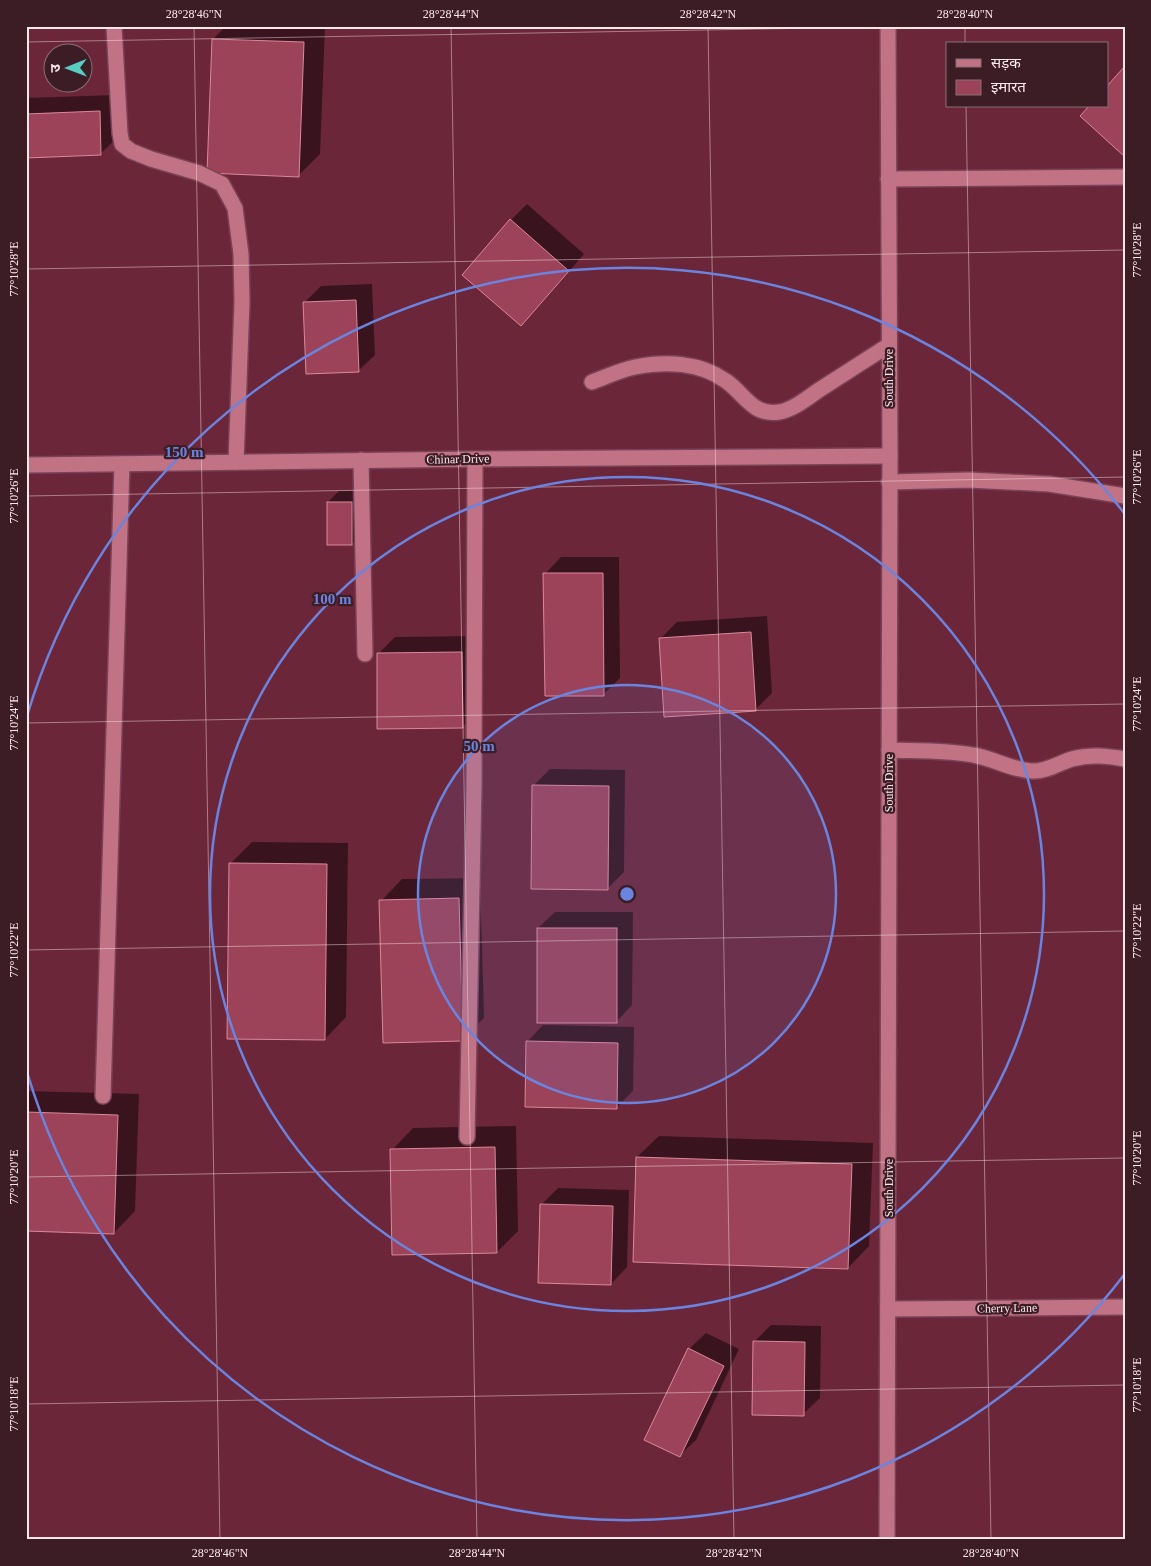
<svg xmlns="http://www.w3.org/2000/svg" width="1151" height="1566" font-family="'Times New Roman','Noto Sans Devanagari',serif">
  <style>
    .shadow { fill: #0007 }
    .building { fill: #9c435a; stroke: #da899a }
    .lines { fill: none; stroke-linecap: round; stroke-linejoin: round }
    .street-casing { stroke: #7a4256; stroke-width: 18 }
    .street { stroke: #c17284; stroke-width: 15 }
    .ticks { fill: none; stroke: #fbe8ec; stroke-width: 1; stroke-opacity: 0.45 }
    .ring { fill: none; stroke: #6b84df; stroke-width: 2.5 }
    .labels { text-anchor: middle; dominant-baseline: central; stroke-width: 4.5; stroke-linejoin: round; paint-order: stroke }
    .street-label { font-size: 12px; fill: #fbe8ec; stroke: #3d1d25 }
    .centre { fill: #6b84df; stroke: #3d1d25; stroke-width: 2.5 }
    .ring-label { font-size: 15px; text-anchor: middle; font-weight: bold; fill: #6b84df; stroke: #3d1d25; stroke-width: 4.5; stroke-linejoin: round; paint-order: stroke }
    .neatline { fill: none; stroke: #fbe8ec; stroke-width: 2 }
    .ticks-label { font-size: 12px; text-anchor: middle; fill: #fbe8ec }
  </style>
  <rect width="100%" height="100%" fill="#6c263a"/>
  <g class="shadow">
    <polygon points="226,26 325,26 320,154 299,175 213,39"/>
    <polygon points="116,95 117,138 100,154 26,156 26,98"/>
    <polygon points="527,204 584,254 537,308 521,325 511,220"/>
    <polygon points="372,284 375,355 358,371 305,302 321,286"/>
    <polygon points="339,491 363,491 363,533 352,544 328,502"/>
    <polygon points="561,557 619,557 620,678 604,694 545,574"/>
    <polygon points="767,616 772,693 756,709 661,638 677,622"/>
    <polygon points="478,636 479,711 462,727 378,654 395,637"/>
    <polygon points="550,769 625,770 624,872 607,889 533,786"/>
    <polygon points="252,842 348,843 346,1017 325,1039 230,864"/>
    <polygon points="480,878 484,1018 462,1040 381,901 402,879"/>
    <polygon points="555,912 633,912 632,1005 616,1022 538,928"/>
    <polygon points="543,1025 634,1027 633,1091 617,1107 527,1042"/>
    <polygon points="26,1091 139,1094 135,1211 114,1233 26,1230"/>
    <polygon points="516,1126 518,1231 497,1252 392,1150 413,1128"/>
    <polygon points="659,1136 873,1143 869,1246 848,1268 637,1157"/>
    <polygon points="558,1188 629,1190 627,1267 611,1284 541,1205"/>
    <polygon points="771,1325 821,1326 820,1398 803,1414 755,1341"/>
    <polygon points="706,1333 739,1349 696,1440 679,1456 689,1349"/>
  </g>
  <g class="building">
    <polygon points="212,39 304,42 299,177 207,173"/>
    <polygon points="1125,66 1125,157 1080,116 1089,106 1107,106 1107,86"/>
    <polygon points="100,111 101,155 26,158 26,114"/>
    <polygon points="510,219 569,271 521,326 462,275"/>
    <polygon points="356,300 359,372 306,374 303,302"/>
    <rect x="327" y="502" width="25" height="43"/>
    <polygon points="543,573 603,573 604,696 545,696"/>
    <polygon points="751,632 756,711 664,717 659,638"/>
    <polygon points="462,652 463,728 377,729 377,653"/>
    <polygon points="532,785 609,786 608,890 531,889"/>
    <polygon points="229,863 327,864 325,1040 227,1039"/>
    <polygon points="459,898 463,1041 383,1043 379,900"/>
    <rect x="537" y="928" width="80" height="95"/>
    <polygon points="526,1041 618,1043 617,1109 525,1107"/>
    <polygon points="26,1112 118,1115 114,1234 26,1231"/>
    <polygon points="495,1147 497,1253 392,1255 390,1149"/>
    <polygon points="636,1157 852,1164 848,1269 633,1262"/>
    <polygon points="540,1204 613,1206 611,1285 538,1283"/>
    <polygon points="753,1341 805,1342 804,1416 752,1415"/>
    <polygon points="688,1348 724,1366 680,1457 644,1440"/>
  </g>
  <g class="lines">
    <defs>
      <g id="street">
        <polyline points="114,26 120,133 122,144 131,151 151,159 199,173 222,184 235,208 241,254 242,302 236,462"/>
        <polyline points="888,179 1125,177"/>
        <path d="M592,382C606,377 620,370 635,367C665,361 700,362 726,381C745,394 752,416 779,412C793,410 807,398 819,390C842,375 866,360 889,345"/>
        <polyline points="361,460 365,654"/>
        <polyline points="26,465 475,459 890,456"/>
        <polyline points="889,482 969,480 1049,484 1125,496"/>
        <path d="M889,750C917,751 946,750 973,755C993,758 1011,770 1032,771C1046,772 1059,763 1072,759C1090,754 1107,756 1125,759"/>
        <polyline points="103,1096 122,464"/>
        <polyline points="467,1137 474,785 475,459"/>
        <polyline points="888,1309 1125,1307"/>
        <polyline points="887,1540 890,456 888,26"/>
      </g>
    </defs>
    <use href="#street" class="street-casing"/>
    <use href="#street" class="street"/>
  </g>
  <path class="ticks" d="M194,26L220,1540M451,26L477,1540M708,26L734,1540M965,26V44M26,42L931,26M966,106L991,1540M26,269L1125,250M26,496L1125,477M26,723L1125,704M26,950L1125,931M26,1177L1125,1158M26,1404L1125,1385"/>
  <circle cx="627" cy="894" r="209" fill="#6b84df" fill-opacity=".12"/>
  <g class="ring">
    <circle cx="627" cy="894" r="209"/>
    <circle cx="627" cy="894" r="417"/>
    <path d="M1124 1275A626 626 0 0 1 27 1072M27 716A626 626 0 0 1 1124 513"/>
  </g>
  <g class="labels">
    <g class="street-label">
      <text transform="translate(889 378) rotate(-90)">South Drive</text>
      <text transform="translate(458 459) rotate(-1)">Chinar Drive</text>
      <text transform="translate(889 783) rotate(-90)">South Drive</text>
      <text transform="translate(889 1188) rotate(-90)">South Drive</text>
      <text transform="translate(1007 1308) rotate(-1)">Cherry Lane</text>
    </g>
  </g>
  <circle cx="627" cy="894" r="8" class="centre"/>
  <g class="ring-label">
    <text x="184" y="457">150 m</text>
    <text x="332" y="604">100 m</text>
    <text x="479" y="751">50 m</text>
  </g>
  <rect width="1151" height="1566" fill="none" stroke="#3d1d25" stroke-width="55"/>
  <rect x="946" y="42" width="162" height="65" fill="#3d1d25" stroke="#896e75"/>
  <rect x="956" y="59" width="25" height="8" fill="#c17284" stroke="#896e75"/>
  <text x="991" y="68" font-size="15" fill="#fbe8ec">सड़क</text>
  <rect x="956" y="80" width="25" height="15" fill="#9c435a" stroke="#896e75"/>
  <text x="991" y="92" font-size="15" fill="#fbe8ec">इमारत</text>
  <g transform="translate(68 68) rotate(269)"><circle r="24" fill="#3d1d25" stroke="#896e75"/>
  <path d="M0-4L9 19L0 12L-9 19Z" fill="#57cec1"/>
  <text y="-8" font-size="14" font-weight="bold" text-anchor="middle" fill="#fbe8ec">उ</text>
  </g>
  <rect x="28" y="28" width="1096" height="1510" class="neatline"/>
  <g class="ticks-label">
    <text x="194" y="18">28°28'46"N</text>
    <text x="451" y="18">28°28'44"N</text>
    <text x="708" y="18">28°28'42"N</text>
    <text x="965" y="18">28°28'40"N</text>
    <text transform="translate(1137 250) rotate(-90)" y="4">77°10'28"E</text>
    <text transform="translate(14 269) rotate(-90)" y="4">77°10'28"E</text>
    <text transform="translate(1137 477) rotate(-90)" y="4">77°10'26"E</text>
    <text transform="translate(14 496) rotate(-90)" y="4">77°10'26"E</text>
    <text transform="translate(1137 704) rotate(-90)" y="4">77°10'24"E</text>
    <text transform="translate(14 723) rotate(-90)" y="4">77°10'24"E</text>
    <text transform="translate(1137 931) rotate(-90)" y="4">77°10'22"E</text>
    <text transform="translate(14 950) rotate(-90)" y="4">77°10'22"E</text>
    <text transform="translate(1137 1158) rotate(-90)" y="4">77°10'20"E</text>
    <text transform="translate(14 1177) rotate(-90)" y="4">77°10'20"E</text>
    <text transform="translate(1137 1385) rotate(-90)" y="4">77°10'18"E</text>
    <text transform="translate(14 1404) rotate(-90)" y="4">77°10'18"E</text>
    <text x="220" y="1557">28°28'46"N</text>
    <text x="477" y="1557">28°28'44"N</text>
    <text x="734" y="1557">28°28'42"N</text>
    <text x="991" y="1557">28°28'40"N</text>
  </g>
</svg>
